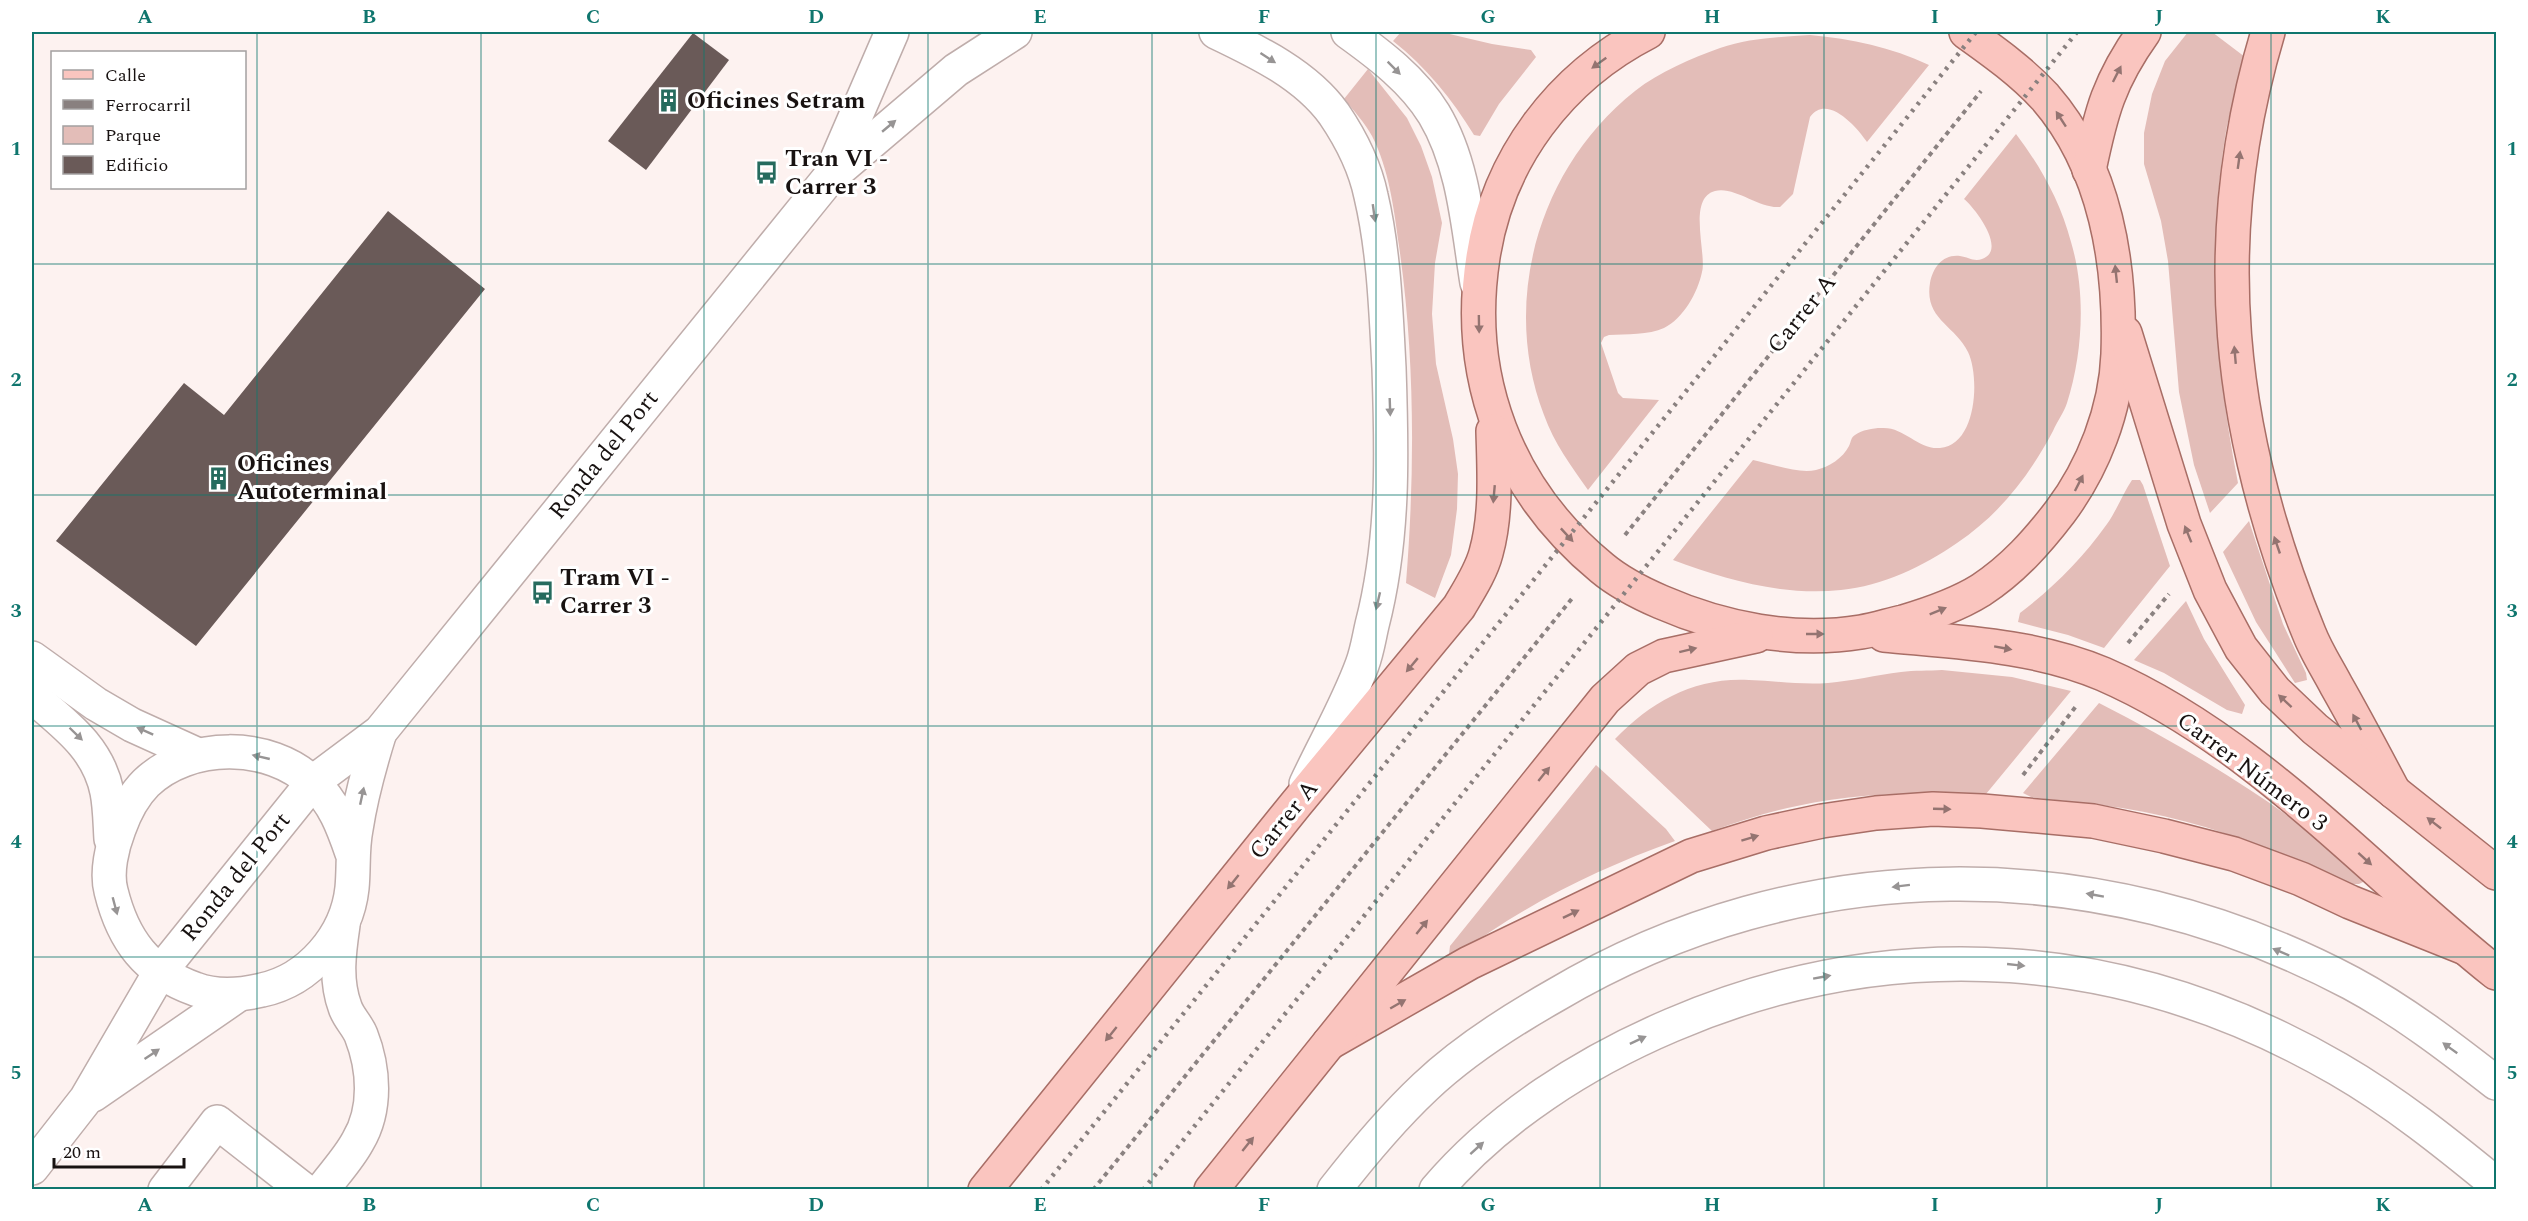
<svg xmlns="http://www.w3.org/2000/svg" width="2528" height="1221" font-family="Spectral,serif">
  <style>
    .green { fill: #e3bdb8 }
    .building { fill: #6a5a58 }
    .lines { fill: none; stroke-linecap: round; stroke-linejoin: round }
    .minor-casing { stroke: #bfadab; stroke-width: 36 }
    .major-casing { stroke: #a86e66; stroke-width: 36 }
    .path { stroke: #8b8281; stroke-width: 4; stroke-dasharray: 4.5 4.5; stroke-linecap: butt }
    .minor { stroke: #fff; stroke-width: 33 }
    .major { stroke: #fac5bf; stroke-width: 33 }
    .rail { stroke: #89807f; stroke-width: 4.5; stroke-dasharray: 3 6; stroke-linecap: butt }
    .oneway { fill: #979494 }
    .oneway2 { fill: #947471 }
    .grid { fill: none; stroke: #0f766e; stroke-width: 1.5; stroke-opacity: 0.55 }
    .labels { text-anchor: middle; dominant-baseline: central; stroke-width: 6; stroke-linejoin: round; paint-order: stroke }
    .poi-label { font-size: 24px; font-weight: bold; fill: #181211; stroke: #fff; text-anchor: start }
    .street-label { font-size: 24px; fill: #181211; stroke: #fff }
    .neatline { fill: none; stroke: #0f766e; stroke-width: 2 }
    .grid-label { font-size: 20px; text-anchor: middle; font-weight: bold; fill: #0f766e }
  </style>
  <rect width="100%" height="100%" fill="#fdf2f0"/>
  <g class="green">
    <path d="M1401,32H1441L1492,44L1531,50L1536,57L1499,104L1480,136L1474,135C1452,99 1426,67 1393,41Z"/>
    <path d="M2188,32H2212L2245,57C2239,84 2229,111 2225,137C2207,257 2215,365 2238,483L2210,513L2194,465L2179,392L2168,261L2161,221L2144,164V133L2152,94L2165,61Z"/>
    <path d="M1810,35C1852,39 1891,47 1929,65L1867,142C1857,127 1827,93 1810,117L1793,194L1780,207C1759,209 1735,186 1715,191C1687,198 1707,254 1702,272C1698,292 1683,319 1664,328C1649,335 1626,334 1609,335L1604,337L1601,343L1618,393L1623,398L1659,400L1588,490C1571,466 1554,443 1544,415C1500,301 1539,167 1635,91C1659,72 1692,58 1720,48C1749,38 1780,37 1810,35Z"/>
    <path d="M1368,69L1407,118L1421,146L1432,177L1442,223L1435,263L1432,314L1436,364L1453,439L1458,474L1457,509L1451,555L1435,598L1406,583C1415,471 1415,357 1399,246C1394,209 1389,169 1372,136C1365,123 1354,111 1344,99Z"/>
    <path d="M2016,134C2041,167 2060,201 2071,242C2086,292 2083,353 2067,403C2064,412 2057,422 2053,431C2029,476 2000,514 1957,543C1924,566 1882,586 1841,590C1783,596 1726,580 1673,560L1753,460C1772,464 1798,474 1816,470C1829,467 1843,458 1849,446C1851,442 1851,437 1855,435C1862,430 1873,428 1881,428C1904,426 1918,450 1940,448C1977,445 1980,377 1968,352C1955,325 1924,319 1930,283C1933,267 1943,254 1960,256C1968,257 1974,262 1982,259C2008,250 1974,207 1964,199Z"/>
    <path d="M2132,480H2140L2143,485L2170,566L2104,648L2068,635L2018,622L2020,613C2054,587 2082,559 2107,524C2117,510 2123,493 2132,480Z"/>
    <polygon points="2249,521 2283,624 2306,673 2307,680 2295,683 2256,622 2223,552"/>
    <polygon points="2186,601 2204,639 2245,705 2242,714 2227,710 2164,673 2134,660"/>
    <path d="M1942,670L2012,677L2071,691L1986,794C1923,793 1858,792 1797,806C1768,812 1740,821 1712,831L1615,739C1652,701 1695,677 1749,680C1776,681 1801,685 1828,683C1852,681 1876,675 1901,672C1914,670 1929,671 1942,670Z"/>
    <path d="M2099,703C2193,751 2284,806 2364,876L2363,882L2359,884H2351C2279,851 2201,820 2122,808C2092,803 2062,801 2031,797L2023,793Z"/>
    <path d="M1596,765L1666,829L1675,841C1597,869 1522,906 1456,956L1449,954L1450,946Z"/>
  </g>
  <g class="building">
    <polygon points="693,33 729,60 646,170 608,141"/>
    <polygon points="388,211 485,289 196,646 56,541 184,383 224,415"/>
  </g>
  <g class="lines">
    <defs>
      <g id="minor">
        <path d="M1216,32C1258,52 1306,75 1334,114C1351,139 1365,167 1371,196C1384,251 1386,312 1389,368C1392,455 1394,540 1372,625C1369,638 1367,652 1362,665C1347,706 1324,745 1306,784"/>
        <path d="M1348,32C1380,55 1413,80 1434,114C1464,164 1468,227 1477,283"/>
        <polyline points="832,171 892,32"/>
        <polyline points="32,658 96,704 132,725 198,755"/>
        <path d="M32,696C64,724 98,747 107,792C110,807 110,824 111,839"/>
        <path d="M352,853C343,827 334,802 313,783C269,741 189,742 146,783C133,796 125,812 119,829C112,847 106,872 111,891C123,940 147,972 195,989C216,997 241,995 262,990C309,980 347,936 352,888C354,868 352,849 356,829C361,796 370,764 380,732"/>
        <polyline points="93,1095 238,995"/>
        <polyline points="32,1168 86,1099 160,972 313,782 380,732 829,178 956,70 1015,32"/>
        <polyline points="165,1190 217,1122 304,1190"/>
        <path d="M322,1190C334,1174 349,1158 358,1141C377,1109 374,1068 361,1035C357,1025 348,1017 345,1007C335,980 339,952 343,925"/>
        <path d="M1334,1190C1362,1154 1392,1118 1425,1087C1462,1052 1510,1021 1554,996C1801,849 2098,849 2351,983C2403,1011 2450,1047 2496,1083"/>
        <path d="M1436,1190C1498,1117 1585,1062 1672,1025C1896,929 2129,948 2338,1069C2395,1102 2446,1143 2496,1184"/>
      </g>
      <g id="major">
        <path d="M1648,32C1560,77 1498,159 1483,257C1464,378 1507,490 1602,568C1620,583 1640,593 1661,602C1723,629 1794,643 1861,632C1875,630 1889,625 1903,622C1930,614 1957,605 1981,590C2013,569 2037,542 2060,512C2093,468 2116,410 2118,354C2121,265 2106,167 2045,97C2022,72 1994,52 1966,32"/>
        <path d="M2268,32C2206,240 2227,433 2309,633C2316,651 2327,668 2336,685C2356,720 2375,756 2394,792"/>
        <path d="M2089,170C2101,112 2109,81 2144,32"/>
        <polyline points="2125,333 2184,524 2210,590 2241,648 2275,691 2315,729 2496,873"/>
        <path d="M1884,635C1957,642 2035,645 2103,674C2255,740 2369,872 2496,973"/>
        <polyline points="1329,1043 1469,963 1691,856 1766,833 1822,821 1876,813 1933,809 1982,811 2093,821 2164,836 2234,854 2301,879 2350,902 2465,948"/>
        <path d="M985,1190L1296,804L1459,607C1469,590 1481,572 1486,553C1497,514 1494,470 1493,431"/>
        <polyline points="1211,1190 1605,699 1638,669 1664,656 1756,636"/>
      </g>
    </defs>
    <use href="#minor" class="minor-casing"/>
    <use href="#major" class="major-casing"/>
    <g class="path">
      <polyline points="1625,535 1981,91"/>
      <polyline points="2128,643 2169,594"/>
      <polyline points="2023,775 2077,705"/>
      <polyline points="1093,1190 1574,596"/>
    </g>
    <use href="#minor" class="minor"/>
    <use href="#major" class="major"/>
    <g class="rail">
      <polyline points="1041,1190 1976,32"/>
      <polyline points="1143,1190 2077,32"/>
    </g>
  </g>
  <defs><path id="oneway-solid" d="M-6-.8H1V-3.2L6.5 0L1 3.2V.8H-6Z" transform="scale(1.5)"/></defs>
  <g class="oneway">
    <use href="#oneway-solid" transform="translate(1268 58) rotate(33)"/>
    <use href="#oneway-solid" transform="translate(1394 68) rotate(45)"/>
    <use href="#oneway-solid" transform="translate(889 126) rotate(-40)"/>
    <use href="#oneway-solid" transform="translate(1374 213) rotate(82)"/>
    <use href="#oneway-solid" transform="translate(1390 407) rotate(88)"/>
    <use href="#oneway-solid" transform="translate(1378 601) rotate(103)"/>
    <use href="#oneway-solid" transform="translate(145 731) rotate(-156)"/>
    <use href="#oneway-solid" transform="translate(76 734) rotate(44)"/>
    <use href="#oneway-solid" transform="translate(261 757) rotate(-167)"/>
    <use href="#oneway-solid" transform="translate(362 796) rotate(-78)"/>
    <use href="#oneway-solid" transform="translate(1901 886) rotate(173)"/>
    <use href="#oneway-solid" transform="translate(2095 895) rotate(-170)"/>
    <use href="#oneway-solid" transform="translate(115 906) rotate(75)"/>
    <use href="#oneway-solid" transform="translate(2281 952) rotate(-157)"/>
    <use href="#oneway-solid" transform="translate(2016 965) rotate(6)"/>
    <use href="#oneway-solid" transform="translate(1822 977) rotate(-10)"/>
    <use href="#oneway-solid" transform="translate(1638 1040) rotate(-25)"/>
    <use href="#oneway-solid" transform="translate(2450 1048) rotate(-144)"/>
    <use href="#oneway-solid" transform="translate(152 1054) rotate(-34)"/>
    <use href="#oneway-solid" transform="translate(1477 1148) rotate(-42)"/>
  </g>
  <g class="oneway2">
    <use href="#oneway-solid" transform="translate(1599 63) rotate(144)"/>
    <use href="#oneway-solid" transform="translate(2117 74) rotate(-63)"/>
    <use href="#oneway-solid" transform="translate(2061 119) rotate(-123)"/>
    <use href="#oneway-solid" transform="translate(2239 160) rotate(-82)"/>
    <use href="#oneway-solid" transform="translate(2116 274) rotate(-96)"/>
    <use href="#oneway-solid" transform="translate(1479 324) rotate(89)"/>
    <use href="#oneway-solid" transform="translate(2235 355) rotate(-95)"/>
    <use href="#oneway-solid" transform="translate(2079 483) rotate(-63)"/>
    <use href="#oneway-solid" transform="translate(1494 494) rotate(95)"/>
    <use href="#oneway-solid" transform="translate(2188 534) rotate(-112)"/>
    <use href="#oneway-solid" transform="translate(1567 535) rotate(47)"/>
    <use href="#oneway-solid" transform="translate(2277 545) rotate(-109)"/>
    <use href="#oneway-solid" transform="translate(1938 611) rotate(-22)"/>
    <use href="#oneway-solid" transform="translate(1815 634)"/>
    <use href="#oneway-solid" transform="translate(2003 648) rotate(10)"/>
    <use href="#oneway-solid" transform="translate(1688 650) rotate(-14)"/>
    <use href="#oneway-solid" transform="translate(1412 665) rotate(130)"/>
    <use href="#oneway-solid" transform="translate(2285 701) rotate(-137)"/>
    <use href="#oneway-solid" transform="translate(2357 722) rotate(-118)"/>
    <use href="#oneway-solid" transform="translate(1544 774) rotate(-51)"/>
    <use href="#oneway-solid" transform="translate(1942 809) rotate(2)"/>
    <use href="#oneway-solid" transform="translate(2434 823) rotate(-142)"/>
    <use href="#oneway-solid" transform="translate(1750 838) rotate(-17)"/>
    <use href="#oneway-solid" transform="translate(2365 859) rotate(42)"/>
    <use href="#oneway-solid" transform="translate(1233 882) rotate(129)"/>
    <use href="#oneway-solid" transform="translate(1571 914) rotate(-26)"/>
    <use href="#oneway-solid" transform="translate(1422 927) rotate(-51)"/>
    <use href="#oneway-solid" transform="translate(1398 1004) rotate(-30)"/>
    <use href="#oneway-solid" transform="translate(1111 1034) rotate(129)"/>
    <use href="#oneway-solid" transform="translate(1248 1144) rotate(-51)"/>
  </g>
  <path class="grid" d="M257,32V1190M481,32V1190M704,32V1190M928,32V1190M1152,32V1190M1376,32V1190M1600,32V1190M1824,32V1190M2047,32V1190M2271,32V1190M32,264H2496M32,495H2496M32,726H2496M32,957H2496"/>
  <defs>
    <symbol id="building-bare" viewBox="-9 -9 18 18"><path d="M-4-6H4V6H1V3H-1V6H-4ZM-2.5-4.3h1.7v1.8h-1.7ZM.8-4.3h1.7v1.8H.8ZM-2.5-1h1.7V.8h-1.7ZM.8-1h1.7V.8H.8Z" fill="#266b5e" stroke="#fff" stroke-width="2.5" paint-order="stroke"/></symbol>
    <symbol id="bus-bare" viewBox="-9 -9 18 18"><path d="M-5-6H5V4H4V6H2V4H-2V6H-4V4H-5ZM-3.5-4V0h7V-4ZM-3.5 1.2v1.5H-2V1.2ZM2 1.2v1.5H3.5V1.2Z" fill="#266b5e" stroke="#fff" stroke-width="2.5" paint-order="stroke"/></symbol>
  </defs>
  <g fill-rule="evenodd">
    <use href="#building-bare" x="652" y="84" width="33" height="33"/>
    <use href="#bus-bare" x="750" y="156" width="33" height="33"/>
    <use href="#building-bare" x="202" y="462" width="33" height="33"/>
    <use href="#bus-bare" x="526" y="576" width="33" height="33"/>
  </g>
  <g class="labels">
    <g class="poi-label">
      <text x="687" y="101">Oficines Setram</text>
      <text x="785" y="159">Tran VI -<tspan x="785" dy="28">Carrer 3</tspan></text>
      <text x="237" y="464">Oficines<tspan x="237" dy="28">Autoterminal</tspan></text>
      <text x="560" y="578">Tram VI -<tspan x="560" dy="28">Carrer 3</tspan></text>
    </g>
    <g class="street-label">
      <text transform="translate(1802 314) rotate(-51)">Carrer A</text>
      <text transform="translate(604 455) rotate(-51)">Ronda del Port</text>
      <text transform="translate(2252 772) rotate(37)">Carrer Número 3</text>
      <text transform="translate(1284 820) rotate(-51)">Carrer A</text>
      <text transform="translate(236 877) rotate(-51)">Ronda del Port</text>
    </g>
  </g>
  <rect width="2528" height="1221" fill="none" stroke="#ffffff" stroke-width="66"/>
  <rect x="51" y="51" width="195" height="138" fill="#ffffff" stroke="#a3a0a0" stroke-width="1.5"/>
  <rect x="63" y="70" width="30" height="9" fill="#fac5bf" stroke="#a3a0a0" stroke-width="1.5"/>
  <text x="105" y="81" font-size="18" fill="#181211">Calle</text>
  <rect x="63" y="100" width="30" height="9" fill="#89807f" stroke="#a3a0a0" stroke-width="1.5"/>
  <text x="105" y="111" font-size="18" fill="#181211">Ferrocarril</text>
  <rect x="63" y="126" width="30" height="18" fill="#e3bdb8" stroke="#a3a0a0" stroke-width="1.5"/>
  <text x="105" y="141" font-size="18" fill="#181211">Parque</text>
  <rect x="63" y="156" width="30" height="18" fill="#6a5a58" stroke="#a3a0a0" stroke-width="1.5"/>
  <text x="105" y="171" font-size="18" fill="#181211">Edificio</text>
  <path d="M54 1158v9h130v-9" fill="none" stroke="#181211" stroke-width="3"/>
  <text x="63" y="1158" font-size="18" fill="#181211" stroke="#ffffff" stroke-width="4.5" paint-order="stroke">20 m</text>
  <rect x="33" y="33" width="2462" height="1155" class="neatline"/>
  <g class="grid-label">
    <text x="145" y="23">A</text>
    <text x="369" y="23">B</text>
    <text x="593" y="23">C</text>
    <text x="816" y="23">D</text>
    <text x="1040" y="23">E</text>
    <text x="1264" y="23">F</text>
    <text x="1488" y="23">G</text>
    <text x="1712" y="23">H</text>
    <text x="1935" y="23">I</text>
    <text x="2159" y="23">J</text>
    <text x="2383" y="23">K</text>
    <text x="16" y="155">1</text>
    <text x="2512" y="155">1</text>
    <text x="16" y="386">2</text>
    <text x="2512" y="386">2</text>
    <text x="16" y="617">3</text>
    <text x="2512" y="617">3</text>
    <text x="16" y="848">4</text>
    <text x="2512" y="848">4</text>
    <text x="16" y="1079">5</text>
    <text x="2512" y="1079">5</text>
    <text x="145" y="1211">A</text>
    <text x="369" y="1211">B</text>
    <text x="593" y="1211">C</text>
    <text x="816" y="1211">D</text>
    <text x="1040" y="1211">E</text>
    <text x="1264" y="1211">F</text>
    <text x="1488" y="1211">G</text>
    <text x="1712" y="1211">H</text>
    <text x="1935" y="1211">I</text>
    <text x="2159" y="1211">J</text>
    <text x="2383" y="1211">K</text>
  </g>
</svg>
